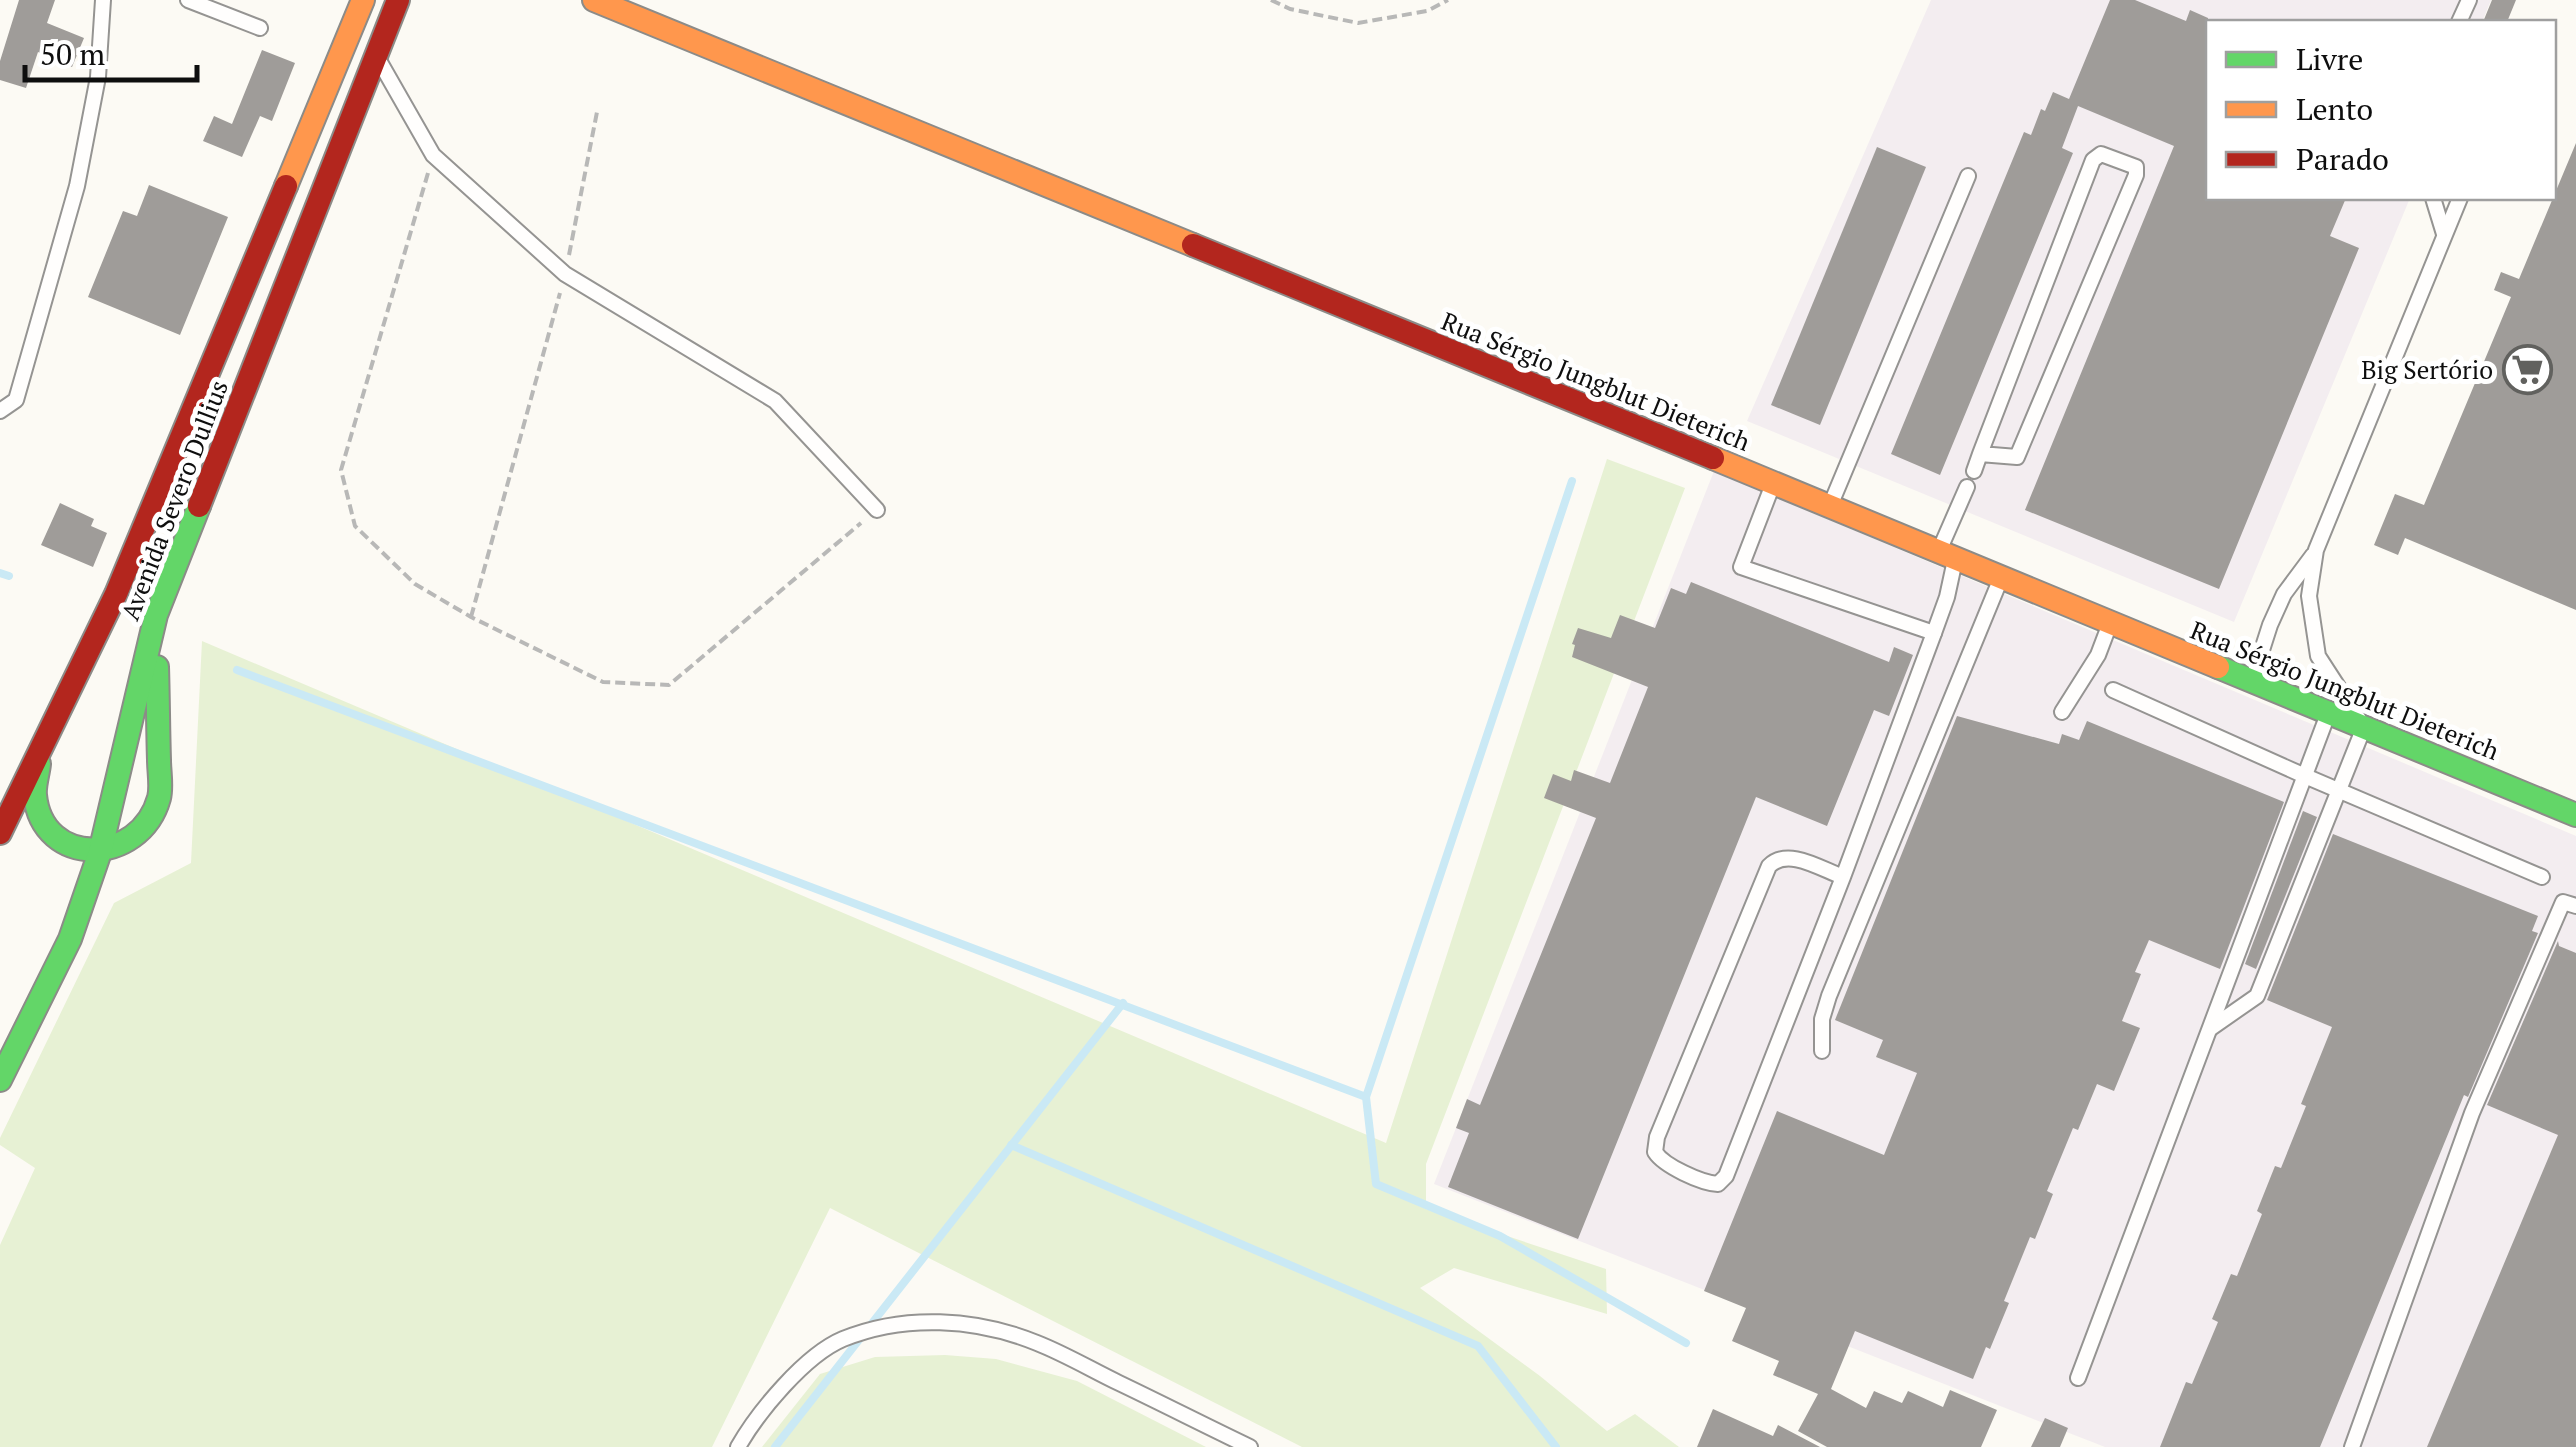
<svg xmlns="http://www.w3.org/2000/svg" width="2576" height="1447" font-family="'PT Serif',serif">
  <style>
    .industrial { fill: #f3edf0 }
    .green { fill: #e7f1d4 }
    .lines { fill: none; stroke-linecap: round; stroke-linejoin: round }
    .stream { stroke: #cae9f5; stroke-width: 8 }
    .building { fill: #9f9c99 }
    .lane-casing { stroke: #959492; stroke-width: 18 }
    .fast-casing { stroke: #8c8b88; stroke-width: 26 }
    .slow-casing { stroke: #8c8b88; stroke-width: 26 }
    .jam-casing { stroke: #8c8b88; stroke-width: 26 }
    .path { stroke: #b8b8b7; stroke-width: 4; stroke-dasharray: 10 5; stroke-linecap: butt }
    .lane { stroke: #fffefd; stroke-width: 14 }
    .fast { stroke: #63d668; stroke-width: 22 }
    .slow { stroke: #ff974d; stroke-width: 22 }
    .jam { stroke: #b3261e; stroke-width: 22 }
    .labels { text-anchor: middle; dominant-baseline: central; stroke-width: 10; stroke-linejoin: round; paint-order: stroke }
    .poi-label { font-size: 25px; fill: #0e0e0e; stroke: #fff; text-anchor: end }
    .street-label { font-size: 25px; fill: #0e0e0e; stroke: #fff }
  </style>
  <rect width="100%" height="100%" fill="#fcfaf4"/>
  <g class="industrial">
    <polygon points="1931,0 2491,0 2482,22 2208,22 2208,198 2410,198 2234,622 1747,421"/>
    <polygon points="1714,471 2576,836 2576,1447 2105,1447 1434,1184"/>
  </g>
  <g class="green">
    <polygon points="1607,459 1685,488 1426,1164 1426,1209 1606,1269 1607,1314 1454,1268 1420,1288 1540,1376 1607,1431 1635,1414 1679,1447 1302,1447 830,1208 712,1447 0,1447 0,1245 35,1168 0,1145 0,1138 114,903 191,863 202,641 1386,1143"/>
    <polygon points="945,1355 996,1359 1077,1381 1206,1447 762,1447 820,1374 875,1357"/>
  </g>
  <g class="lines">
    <g class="stream">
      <polyline points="0,573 9,576"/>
      <polyline points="237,670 1366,1097 1572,481"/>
      <polyline points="1366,1097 1376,1184 1500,1236 1686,1343"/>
      <polyline points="1011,1145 1478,1346 1556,1447"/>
      <polyline points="775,1447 1123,1003"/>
    </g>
  </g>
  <g class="building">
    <polygon points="19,0 55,0 47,23 84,38 72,67 38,52 26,88 0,80 0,61"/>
    <polygon points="2110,0 2135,0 2186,21 2190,10 2208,18 2208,198 2346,198 2330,236 2359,248 2219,589 2025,510 2174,146 2078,106 2062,148 2073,153 1940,475 1891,454 2024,132 2031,135 2041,109 2045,111 2053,92 2069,99"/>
    <polygon points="2492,0 2516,0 2507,22 2483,22"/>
    <polygon points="262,50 295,63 272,121 260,116 242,157 203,141 214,116 232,124"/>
    <polygon points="2576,143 2576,610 2405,538 2398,555 2374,545 2395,494 2424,505 2511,297 2494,290 2501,272 2519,279"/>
    <polygon points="1877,147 1926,167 1820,425 1771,405"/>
    <polygon points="149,185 228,217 180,335 88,297 123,211 137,216"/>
    <polygon points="60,503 94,519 91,526 107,533 93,567 41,545"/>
    <polygon points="1691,582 1889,662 1894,647 1913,655 1889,716 1874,710 1827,826 1756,797 1578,1239 1448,1187 1469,1133 1456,1128 1467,1099 1480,1105 1596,818 1544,798 1553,774 1571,781 1574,770 1610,783 1648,687 1572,657 1575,645 1572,644 1578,628 1611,638 1620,615 1655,628 1671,588 1686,594"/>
    <polygon points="1957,716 2059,744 2062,734 2079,740 2087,721 2284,802 2220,969 2149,940 2135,972 2141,974 2122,1021 2140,1028 2114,1091 2097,1084 2078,1130 2073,1128 2047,1191 2053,1194 2035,1239 2030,1237 2004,1301 2009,1303 1990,1349 1986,1347 1973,1379 1855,1331 1831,1389 1866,1408 1874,1391 1902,1403 1908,1391 1943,1407 1950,1390 1997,1410 1981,1447 1827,1447 1798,1431 1818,1394 1773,1375 1779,1361 1732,1341 1746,1308 1704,1291 1777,1111 1884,1155 1917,1073 1876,1057 1883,1040 1835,1020"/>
    <polygon points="2303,811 2317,817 2256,969 2245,964"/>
    <polygon points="2333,834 2538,916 2532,931 2538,933 2468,1097 2464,1095 2320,1447 2160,1447 2186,1382 2192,1384 2218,1322 2212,1319 2231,1274 2237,1276 2262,1214 2257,1211 2275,1166 2281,1168 2306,1106 2301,1104 2332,1027 2267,1000"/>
    <polygon points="2558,941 2559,946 2576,953 2576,1447 2427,1447 2558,1135 2487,1105"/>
    <polygon points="1713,1409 1773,1436 1778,1425 1820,1447 1697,1447"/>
    <polygon points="2045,1418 2068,1428 2060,1447 2031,1447"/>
  </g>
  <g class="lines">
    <defs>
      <g id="lane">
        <polyline points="188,0 260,28"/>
        <polyline points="2459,22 2469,0"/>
        <polyline points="381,64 433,155 565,274 775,401 877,510"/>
        <polyline points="2433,198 2444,234"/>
        <polyline points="0,411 16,400 77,186 98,77 103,0"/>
        <polyline points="1974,471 1980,454 2093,160 2101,154 2136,167 2136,175 2017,457 1980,454"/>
        <polyline points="1773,484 1741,567 1934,633"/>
        <polyline points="1830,506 1968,176"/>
        <polyline points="1939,551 1967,487"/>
        <polyline points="2253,678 2270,625 2284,594 2313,555"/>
        <polyline points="2113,690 2305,776 2542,877"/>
        <polyline points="2062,712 2098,655 2109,626"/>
        <path d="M1843,877C1821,869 1788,847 1769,866L1657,1137L1655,1152C1664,1166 1701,1183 1718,1184L1726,1176L1843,877L1934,633L1947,597L1955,560"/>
        <polyline points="2211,1028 2257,996 2364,727 2318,656 2309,596 2316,550 2460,198"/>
        <polyline points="1822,1051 1822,1019 1829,996 2001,578"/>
        <polyline points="2078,1378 2328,714"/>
        <path d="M738,1447C758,1412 805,1355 843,1339C904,1314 976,1318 1037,1343C1065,1354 1092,1370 1119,1383C1163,1404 1206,1426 1250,1447"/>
        <polyline points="2352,1447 2472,1113 2563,902 2576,906"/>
      </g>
      <g id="fast">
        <polyline points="2218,667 2576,815"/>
        <path d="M39,764C38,774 34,785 35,795C42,868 140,866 159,798C162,787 159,772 159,760C158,729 158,698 157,667"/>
        <polyline points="0,1080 70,939 100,852 156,615 199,506"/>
      </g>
      <g id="slow">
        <polyline points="594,0 1193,245"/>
        <polyline points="286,186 363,0"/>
        <polyline points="1713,458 2218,667"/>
      </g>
      <g id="jam">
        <polyline points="1193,245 1713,458"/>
        <polyline points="199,506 398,0"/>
        <polyline points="0,833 116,594 286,186"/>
      </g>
    </defs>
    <use href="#lane" class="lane-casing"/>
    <use href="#fast" class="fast-casing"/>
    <use href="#slow" class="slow-casing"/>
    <use href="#jam" class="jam-casing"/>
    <g class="path">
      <polyline points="1271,0 1290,9 1358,23 1427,11 1448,0"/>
      <polyline points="428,173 341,470 355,526 415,584 471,617 603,682 669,685 861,523"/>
      <polyline points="569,255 597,112"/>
      <polyline points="471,617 560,293"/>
    </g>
    <use href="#lane" class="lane"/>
    <use href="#fast" class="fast"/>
    <use href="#slow" class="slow"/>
    <use href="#jam" class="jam"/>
  </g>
  <defs>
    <symbol id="supermarket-ring" viewBox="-11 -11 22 22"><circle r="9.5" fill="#fff" stroke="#61615e" stroke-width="1.5"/><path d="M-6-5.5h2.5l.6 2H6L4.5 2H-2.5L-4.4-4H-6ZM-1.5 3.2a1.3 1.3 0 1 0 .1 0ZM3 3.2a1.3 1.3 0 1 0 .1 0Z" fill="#61615e"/></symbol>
  </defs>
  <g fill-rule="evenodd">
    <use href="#supermarket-ring" x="2500" y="342" width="55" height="55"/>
  </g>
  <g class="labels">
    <g class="poi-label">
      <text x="2493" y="369">Big Sertório</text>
    </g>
    <g class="street-label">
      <text transform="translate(1596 381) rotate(22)">Rua Sérgio Jungblut Dieterich</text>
      <text transform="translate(174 500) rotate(-69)">Avenida Severo Dullius</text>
      <text transform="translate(2345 690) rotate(22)">Rua Sérgio Jungblut Dieterich</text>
    </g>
  </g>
  <rect x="2206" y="20" width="350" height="180" fill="#ffffff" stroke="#9f9f9f" stroke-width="2.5"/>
  <rect x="2226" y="52" width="50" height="15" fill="#63d668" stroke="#9f9f9f" stroke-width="2.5"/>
  <text x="2296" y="70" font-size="30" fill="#0e0e0e">Livre</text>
  <rect x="2226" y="102" width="50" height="15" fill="#ff974d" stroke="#9f9f9f" stroke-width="2.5"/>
  <text x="2296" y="120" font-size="30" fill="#0e0e0e">Lento</text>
  <rect x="2226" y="152" width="50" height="15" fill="#b3261e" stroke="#9f9f9f" stroke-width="2.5"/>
  <text x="2296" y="170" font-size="30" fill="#0e0e0e">Parado</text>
  <path d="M25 65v15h172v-15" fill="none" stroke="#0e0e0e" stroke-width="5"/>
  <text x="40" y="65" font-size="30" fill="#0e0e0e" stroke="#ffffff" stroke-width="8" paint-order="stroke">50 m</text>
</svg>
